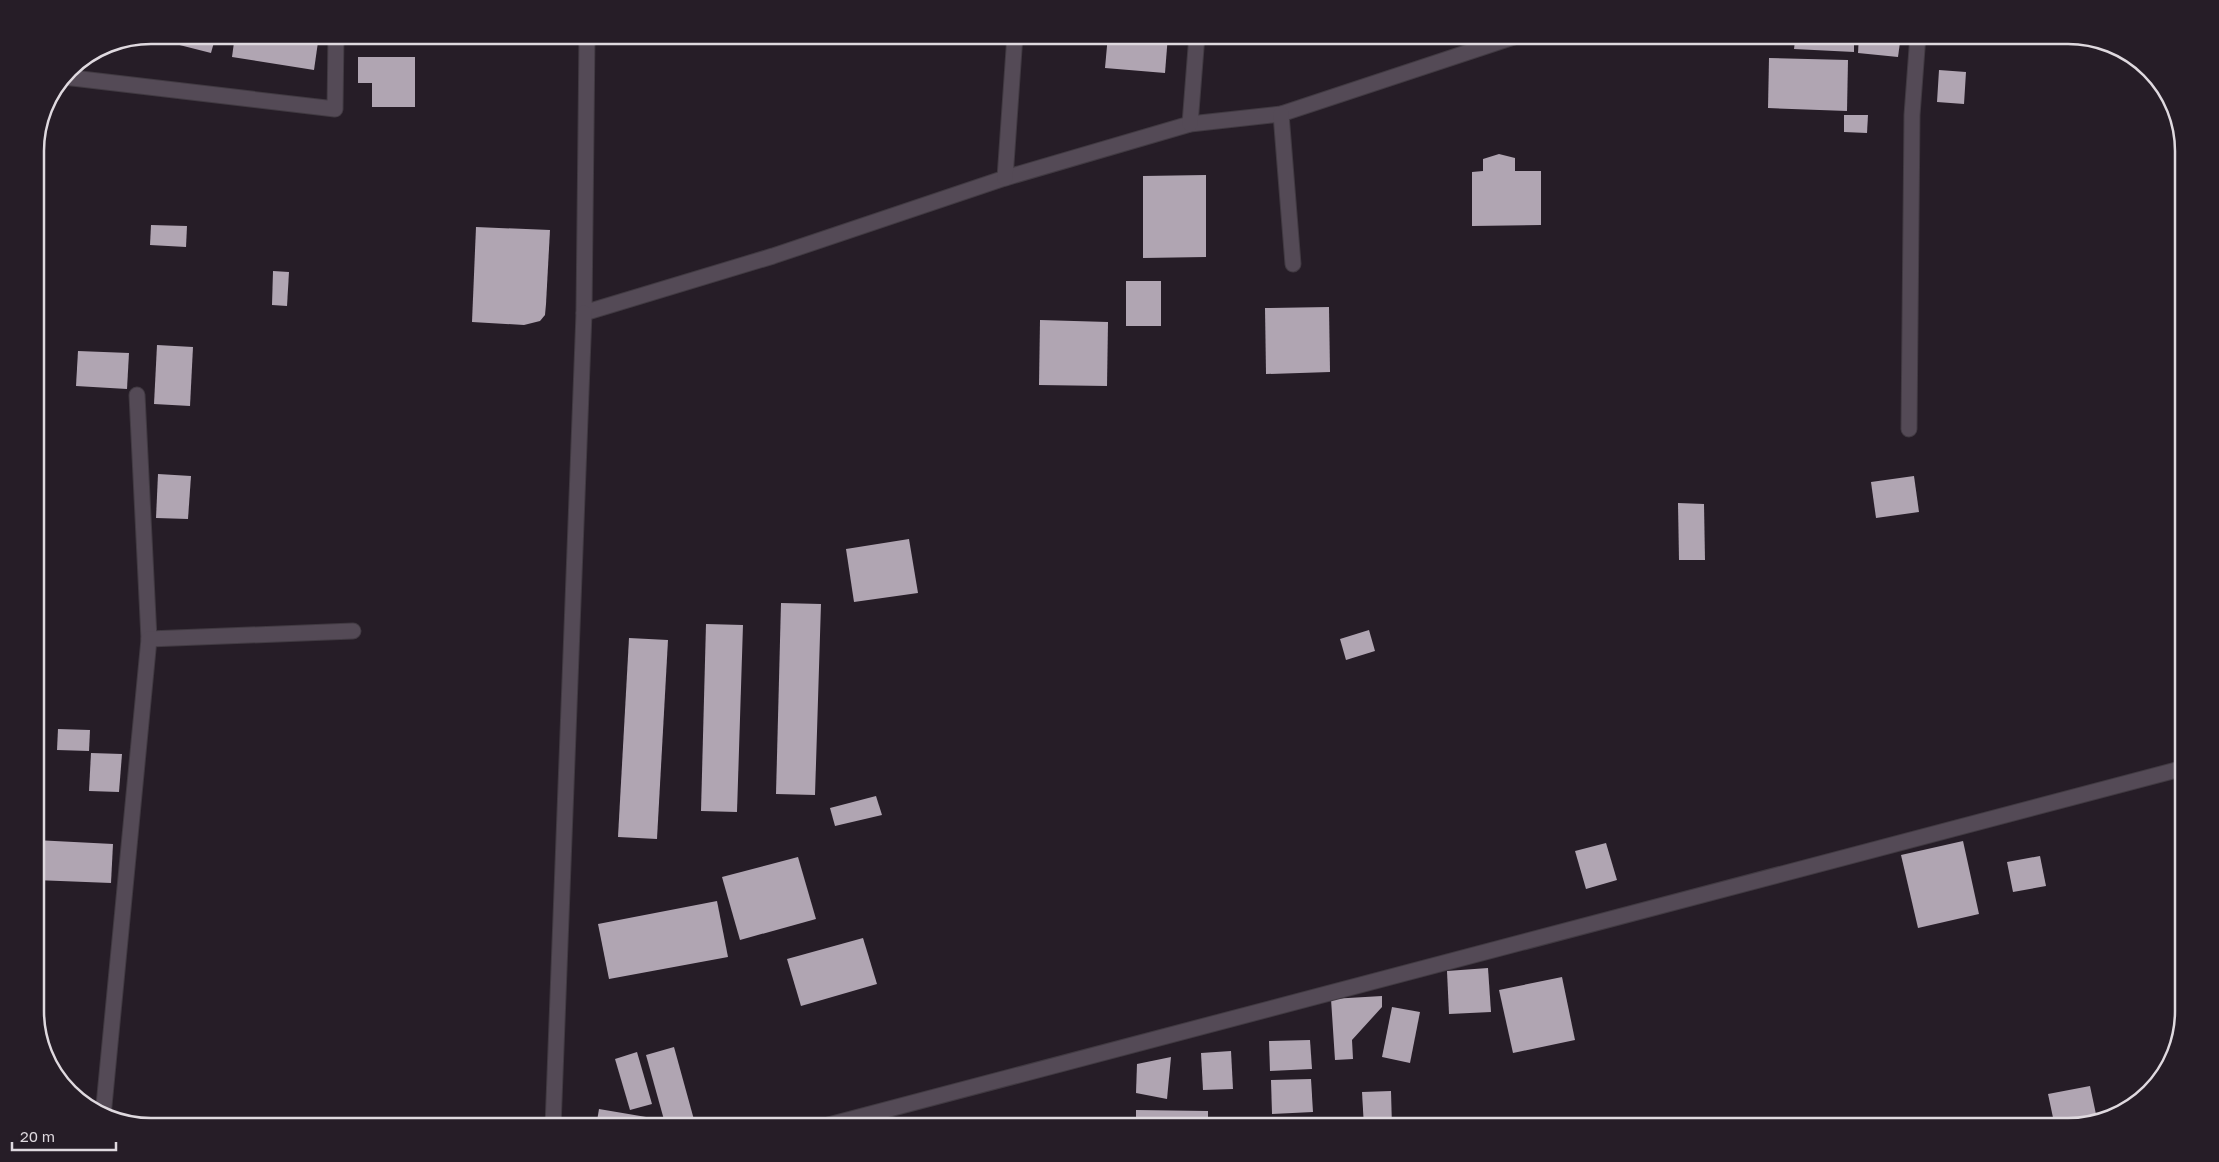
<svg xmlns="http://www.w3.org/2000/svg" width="2219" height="1162" font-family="'Golos Text',sans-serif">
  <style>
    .building { fill: #b0a5b2 }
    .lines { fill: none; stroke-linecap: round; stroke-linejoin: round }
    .lane-casing { stroke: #413a42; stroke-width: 17 }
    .lane { stroke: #544a56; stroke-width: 15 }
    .rim { fill: none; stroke: #dfd9df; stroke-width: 2.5 }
  </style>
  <rect width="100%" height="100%" fill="#261d27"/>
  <g class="building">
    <polygon points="151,35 216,35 211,53 144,36"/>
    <polygon points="235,35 319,35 314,70 232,57"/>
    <polygon points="1108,35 1168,35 1165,73 1105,68"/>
    <polygon points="1791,35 1854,35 1854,52 1794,49 1795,41"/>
    <polygon points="1859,35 1901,35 1898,57 1858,53"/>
    <polygon points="358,57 415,57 415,107 372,107 372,83 358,83"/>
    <polygon points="1769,58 1848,60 1847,111 1768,108"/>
    <polygon points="1939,70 1966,72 1964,104 1937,102"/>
    <polygon points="1844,115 1868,115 1867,133 1844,132"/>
    <polygon points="1499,154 1515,158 1515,171 1541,171 1541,225 1472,226 1472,172 1483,171 1483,159"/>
    <polygon points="1206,175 1206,257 1143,258 1143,176"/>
    <polygon points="151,225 187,226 186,247 150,245"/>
    <polygon points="476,227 550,230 546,304 545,315 540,321 524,325 472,322"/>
    <polygon points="273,271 289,272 287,306 272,305"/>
    <rect x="1126" y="281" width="35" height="45"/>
    <polygon points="1329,307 1330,372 1266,374 1265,308"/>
    <polygon points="1040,320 1108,322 1107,386 1039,385"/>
    <polygon points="157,345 193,347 190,406 154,404"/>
    <polygon points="78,351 129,353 127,389 76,386"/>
    <polygon points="158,474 191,476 188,519 156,518"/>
    <polygon points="1914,476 1919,512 1876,518 1871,482"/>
    <polygon points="1678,503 1704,504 1705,560 1679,560"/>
    <polygon points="909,539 918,593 854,602 846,549"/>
    <polygon points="781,603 821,604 815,795 776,794"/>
    <polygon points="706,624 743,625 737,812 701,811"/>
    <polygon points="1369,630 1375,651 1346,660 1340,639"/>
    <polygon points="629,638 668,640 657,839 618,837"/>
    <polygon points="58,729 90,730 89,751 57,750"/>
    <polygon points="91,753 122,754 119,792 89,791"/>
    <polygon points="876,796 882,815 835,826 830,808"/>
    <polygon points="35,840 113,844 111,883 35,880"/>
    <polygon points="1963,841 1979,914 1918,928 1901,855"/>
    <polygon points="1606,843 1617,880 1586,889 1575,851"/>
    <polygon points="2040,856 2046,886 2013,892 2007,862"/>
    <polygon points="798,857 816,919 740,940 722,877"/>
    <polygon points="717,901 728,957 609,979 598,924"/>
    <polygon points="863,938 877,984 801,1006 787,959"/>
    <polygon points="1488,968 1491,1012 1449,1014 1447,971"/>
    <polygon points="1562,977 1575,1040 1513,1053 1499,990"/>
    <polygon points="1382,996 1382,1007 1352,1040 1353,1059 1335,1060 1331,999"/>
    <polygon points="1392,1007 1420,1012 1410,1063 1382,1057"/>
    <polygon points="1310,1040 1312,1069 1270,1071 1269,1041"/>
    <polygon points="674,1047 696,1127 666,1127 646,1055"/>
    <polygon points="1231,1051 1233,1089 1203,1090 1201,1053"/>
    <polygon points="637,1052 652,1104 630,1110 615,1059"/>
    <polygon points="1171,1057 1167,1099 1136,1093 1137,1064"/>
    <polygon points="1311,1079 1313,1112 1272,1114 1271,1080"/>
    <polygon points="2090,1086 2097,1119 2075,1125 2055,1127 2048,1094"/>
    <polygon points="1391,1091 1392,1127 1364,1127 1362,1092"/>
    <polygon points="599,1109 652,1118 651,1127 596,1127"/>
    <polygon points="1136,1110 1208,1111 1208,1127 1136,1127"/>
  </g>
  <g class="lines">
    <defs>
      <g id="lane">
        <polyline points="587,35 584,313 773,256 1005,178 1190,124 1281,114 1520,35"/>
        <polyline points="64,77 335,109 336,35"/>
        <polyline points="1281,114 1293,264"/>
        <polyline points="1190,124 1197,35"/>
        <polyline points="1005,178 1015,35"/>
        <polyline points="137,395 149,639"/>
        <polyline points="1909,429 1912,115 1918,35"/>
        <polyline points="103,1116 149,639 353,631"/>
        <polyline points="542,1127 553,1127 584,313"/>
        <polyline points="821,1127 2184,768"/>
      </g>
    </defs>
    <use href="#lane" class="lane-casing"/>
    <use href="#lane" class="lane"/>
  </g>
  <path d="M0 0H2219V1162H0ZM151 44H2068A107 107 0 0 1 2175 151V1011A107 107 0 0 1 2068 1118H151A107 107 0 0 1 44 1011V151A107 107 0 0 1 151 44Z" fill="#261d27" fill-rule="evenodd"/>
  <path class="rim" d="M151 44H2068A107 107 0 0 1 2175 151V1011A107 107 0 0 1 2068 1118H151A107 107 0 0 1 44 1011V151A107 107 0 0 1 151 44Z"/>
  <path d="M12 1142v8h104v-8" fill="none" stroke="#dfd9df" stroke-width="2.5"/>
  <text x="20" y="1142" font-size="15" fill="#dfd9df" stroke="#261d27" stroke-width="4" paint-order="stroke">20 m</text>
</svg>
